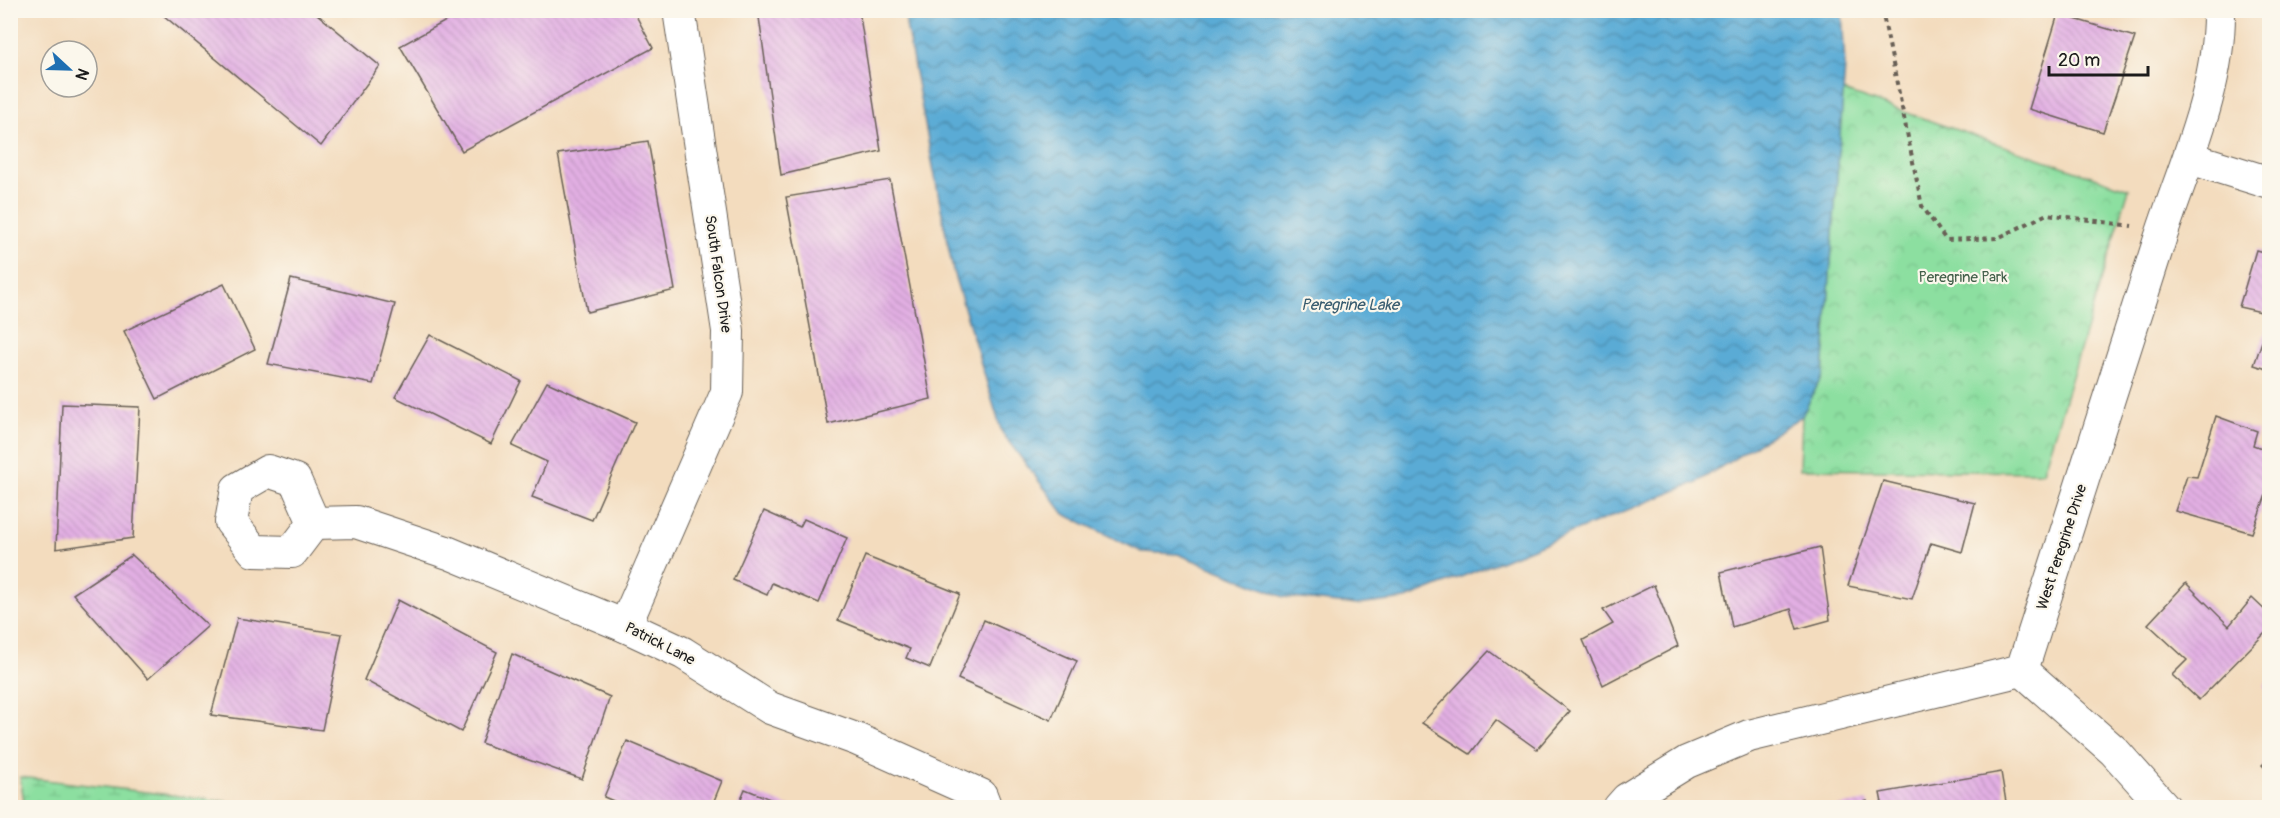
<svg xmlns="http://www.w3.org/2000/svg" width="2280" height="818" font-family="Pangolin,sans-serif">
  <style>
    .wetland { fill: url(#wetland-marsh); stroke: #547e5e; stroke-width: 1.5 }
    .park { fill: url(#park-crowns); stroke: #547e5e; stroke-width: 1.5 }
    .water { fill: url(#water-waves); stroke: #3b6478; stroke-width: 1.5 }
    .building { fill: url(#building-back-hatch) }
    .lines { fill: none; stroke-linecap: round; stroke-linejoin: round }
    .street-casing { stroke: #675f55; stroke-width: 34 }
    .path { stroke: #675f55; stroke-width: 4; stroke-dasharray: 4.5 4.5; stroke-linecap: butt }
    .street { stroke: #fff; stroke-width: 32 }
    .labels { text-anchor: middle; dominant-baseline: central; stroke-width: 4.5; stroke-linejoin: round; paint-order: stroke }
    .street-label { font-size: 15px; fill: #1c1c1c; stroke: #fbf7ec }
    .park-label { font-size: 15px; fill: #43604a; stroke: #fbf7ec }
    .water-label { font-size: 16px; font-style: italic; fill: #385c6f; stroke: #fbf7ec }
  </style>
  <defs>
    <pattern id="wetland-marsh" width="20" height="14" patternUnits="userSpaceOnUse" patternTransform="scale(1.5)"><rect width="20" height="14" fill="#8cdfa0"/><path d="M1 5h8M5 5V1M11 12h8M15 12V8" fill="none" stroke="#78bf89"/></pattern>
    <pattern id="park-crowns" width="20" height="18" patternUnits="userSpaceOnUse" patternTransform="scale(1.5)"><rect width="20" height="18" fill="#8cdfa0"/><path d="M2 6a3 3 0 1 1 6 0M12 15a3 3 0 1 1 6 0" fill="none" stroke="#78bf89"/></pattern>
    <pattern id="water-waves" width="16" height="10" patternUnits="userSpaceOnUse" patternTransform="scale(1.5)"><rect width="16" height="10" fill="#5aabd5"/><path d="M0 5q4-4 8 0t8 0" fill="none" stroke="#4a8aac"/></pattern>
    <pattern id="building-back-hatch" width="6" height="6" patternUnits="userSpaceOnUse" patternTransform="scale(1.5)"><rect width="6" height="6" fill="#e2afe3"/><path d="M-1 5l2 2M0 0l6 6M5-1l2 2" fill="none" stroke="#c196c2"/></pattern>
  </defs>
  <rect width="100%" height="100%" fill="#fbf7ec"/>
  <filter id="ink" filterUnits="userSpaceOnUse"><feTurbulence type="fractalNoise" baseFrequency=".0167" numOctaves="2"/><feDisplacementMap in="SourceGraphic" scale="12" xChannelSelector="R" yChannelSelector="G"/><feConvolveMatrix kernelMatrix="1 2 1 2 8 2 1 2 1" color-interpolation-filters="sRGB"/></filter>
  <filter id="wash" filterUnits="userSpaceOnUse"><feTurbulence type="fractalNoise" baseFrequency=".008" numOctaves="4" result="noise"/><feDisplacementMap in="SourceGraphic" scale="24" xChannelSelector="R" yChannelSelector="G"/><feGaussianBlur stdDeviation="1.35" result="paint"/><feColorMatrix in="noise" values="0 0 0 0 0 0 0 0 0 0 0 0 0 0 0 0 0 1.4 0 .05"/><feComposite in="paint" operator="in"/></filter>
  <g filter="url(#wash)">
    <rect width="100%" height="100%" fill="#f3dcbe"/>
    <polygon class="wetland" points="20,777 272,807 25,807"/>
    <polygon class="park" points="1843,91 2129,189 2043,472 1800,469 1802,416 1823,374"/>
    <polygon class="water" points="905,11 1842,11 1845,66 1823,374 1802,416 1697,482 1406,599 1357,605 1284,597 1178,554 1142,552 1064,514 1002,433 953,271 906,25"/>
    <g id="blocks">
      <g class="building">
        <polygon points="157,10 312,10 380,66 321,146"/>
        <polygon points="466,10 633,10 653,48 462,151 400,46"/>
        <polygon points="758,10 859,10 881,151 781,175"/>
        <polygon points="2058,14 2135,37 2103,132 2029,109"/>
        <polygon points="648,141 675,290 587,312 558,154"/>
        <polygon points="890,180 931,399 828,424 786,197"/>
        <polygon points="2256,250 2270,254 2270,314 2239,307"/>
        <polygon points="291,279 395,304 373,384 268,364"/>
        <polygon points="224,284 255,349 157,399 124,331"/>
        <polygon points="2269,321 2270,321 2270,370 2254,365"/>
        <polygon points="430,335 521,381 491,444 395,397"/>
        <polygon points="547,382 635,422 592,520 532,497 547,462 512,446"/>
        <polygon points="62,404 140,407 133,538 56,549"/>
        <polygon points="2216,416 2257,431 2253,445 2270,451 2270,484 2252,533 2175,511 2187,476 2197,477"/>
        <polygon points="1883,481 1975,503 1962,552 1931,543 1912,599 1848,586"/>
        <polygon points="764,511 800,527 804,519 847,538 819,603 772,583 767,595 733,580"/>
        <polygon points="1820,547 1830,620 1797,629 1791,609 1732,627 1721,572"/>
        <polygon points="132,555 208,626 148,679 73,594"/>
        <polygon points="865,556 960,594 930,668 906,658 910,649 838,620"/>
        <polygon points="2186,583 2229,626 2252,598 2270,615 2270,628 2199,700 2172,675 2187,660 2148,624"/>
        <polygon points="1654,585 1678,646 1603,685 1583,640 1613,624 1603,610"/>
        <polygon points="398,600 497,652 461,732 364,680"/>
        <polygon points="237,618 342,634 322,730 211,715"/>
        <polygon points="984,620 1077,661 1051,720 958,679"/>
        <polygon points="1489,651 1570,711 1537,749 1496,720 1470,754 1422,723"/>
        <polygon points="512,654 610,697 582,779 481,743"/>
        <polygon points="2270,680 2270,695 2263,686"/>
        <polygon points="627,741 722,781 711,808 630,808 604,797"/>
        <polygon points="2270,758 2270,773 2262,765"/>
        <polygon points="2001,772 2007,808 1883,808 1880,793"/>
        <polygon points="745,789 790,807 790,808 737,808"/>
        <polygon points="1867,801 1869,808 1838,808 1838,806"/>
      </g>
    </g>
  </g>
  <g filter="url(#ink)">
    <use href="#blocks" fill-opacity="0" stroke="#675f55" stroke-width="1.5"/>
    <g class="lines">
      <defs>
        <g id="street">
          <polyline points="2190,158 2270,183"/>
          <polygon points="268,471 295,480 314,523 292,552 254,551 231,522 237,489"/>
          <polyline points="314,523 356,522 449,553 625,626 683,653 770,708 856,739 981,795 986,808"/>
          <polyline points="625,626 727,392 728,331 679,10"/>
          <polyline points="2022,670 2114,751 2165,808"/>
          <path d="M1619,808L1627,799L1687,762L1749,736L2022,670C2068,528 2113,385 2159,242C2183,167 2220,91 2219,10"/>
        </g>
      </defs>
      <use href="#street" class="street-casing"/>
      <polyline class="path" points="1882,10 1922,206 1946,240 1998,238 2047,214 2132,226"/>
      <use href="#street" class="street"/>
    </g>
  </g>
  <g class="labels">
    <g class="street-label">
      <text transform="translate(718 274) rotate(82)">South Falcon Drive</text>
      <text transform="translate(2062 547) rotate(-72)">West Peregrine Drive</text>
      <text transform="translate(660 644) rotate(27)">Patrick Lane</text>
    </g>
    <g class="park-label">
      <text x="1963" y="277">Peregrine Park</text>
    </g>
    <g class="water-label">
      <text x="1350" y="305">Peregrine Lake</text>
    </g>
  </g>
  <rect width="2280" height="818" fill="none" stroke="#fbf7ec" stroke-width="36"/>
  <g transform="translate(69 69) rotate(112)"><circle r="28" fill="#fbf7ec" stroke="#a29f99" stroke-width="1.5"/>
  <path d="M0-4.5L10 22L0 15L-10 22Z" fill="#1f6fb2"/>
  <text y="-9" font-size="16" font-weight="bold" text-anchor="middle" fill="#1c1c1c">N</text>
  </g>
  <path d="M2049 66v9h99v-9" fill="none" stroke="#1c1c1c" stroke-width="3"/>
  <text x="2058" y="66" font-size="18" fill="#1c1c1c" stroke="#fbf7ec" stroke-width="4.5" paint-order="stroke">20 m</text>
</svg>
